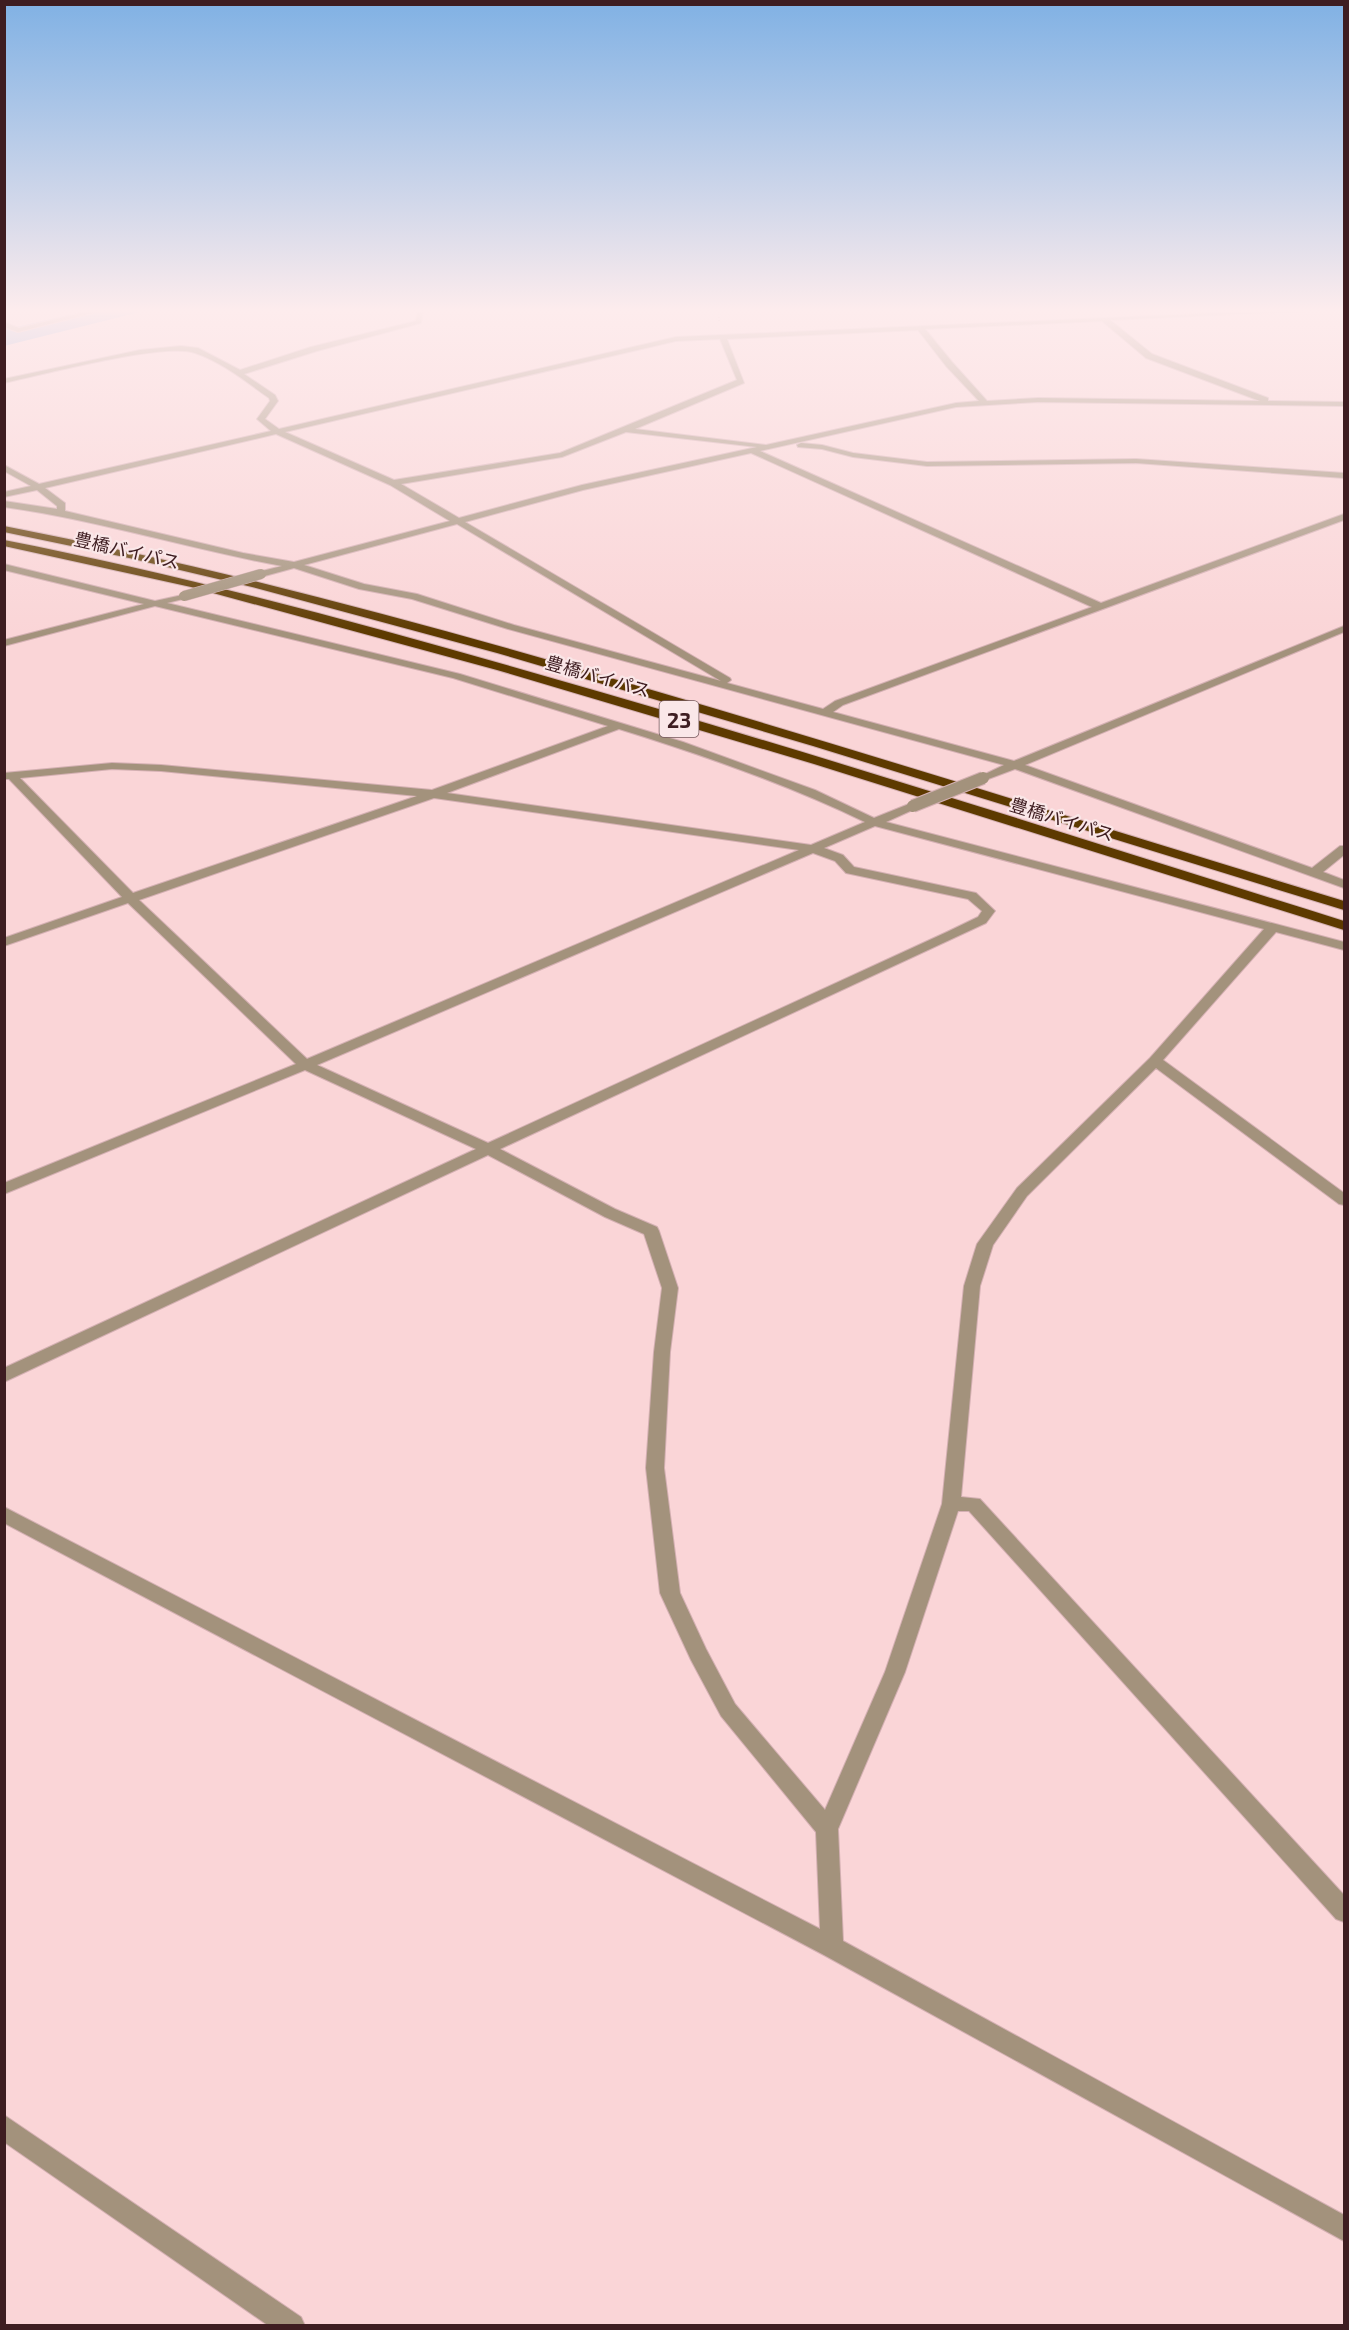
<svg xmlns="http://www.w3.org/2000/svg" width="1349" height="2330" font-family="'Exo 2','Noto Sans JP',sans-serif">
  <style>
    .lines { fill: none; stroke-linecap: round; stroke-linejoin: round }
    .river { fill: #85addd; fill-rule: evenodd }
    .minor-casing { stroke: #d4b0b3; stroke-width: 2 }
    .highway-casing { stroke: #d4b0b3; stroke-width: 2 }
    .path { stroke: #bf9b9e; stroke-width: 2; stroke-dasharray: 1 2; stroke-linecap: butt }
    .minor { fill: #a3927c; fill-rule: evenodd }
    .highway { fill: #5d3a00; fill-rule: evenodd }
    .minor-bridge-far1-casing { stroke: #d4b0b3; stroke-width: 11; stroke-linecap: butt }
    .minor-bridge-casing { stroke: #d4b0b3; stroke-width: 14; stroke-linecap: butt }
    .minor-bridge-far1 { stroke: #a3927c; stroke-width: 10 }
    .minor-bridge { stroke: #a3927c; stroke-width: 12 }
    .labels { text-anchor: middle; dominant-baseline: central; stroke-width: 4.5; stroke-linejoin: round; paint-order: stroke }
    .far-street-label { font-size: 18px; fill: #3e1d21; stroke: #fae7e8 }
    .shield { fill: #fae7e8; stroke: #765a5d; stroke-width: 1.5 }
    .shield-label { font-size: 21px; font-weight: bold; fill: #3e1d21 }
  </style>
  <rect width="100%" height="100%" fill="#fad5d7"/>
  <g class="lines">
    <polygon class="river" points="98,308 139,308 136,313 4,346 4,330"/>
    <defs>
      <g id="minor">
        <polygon points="102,308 112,308 18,332 4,327 4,322 19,328"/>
        <path d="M429,308L423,311L421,323L317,351L244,374L275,395L278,401L265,419L279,429L676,337L1330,308L1327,310L1110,320L1152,354L1268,398V401L1344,402V406L1038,402L956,407L760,451L1101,603L1344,514V520L843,705L833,712L1014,761L1344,626V632L1025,765L1312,868L1340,846H1344V855L1323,872L1344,880V888L1015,769L983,781L977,778L1004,765L508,629L412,599L359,589L294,568L261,577L258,576V572L282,566C189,549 98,520 4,507V501L57,509V506L37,490L4,497V492L31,486L4,471V465L39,484L271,431L257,419L270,401L269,398C245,381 222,362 195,353C164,342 42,375 4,383V379L140,350L181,346L198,348L240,370L311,347L416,321L418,309ZM1102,321L1146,358L1260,401L1038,398L987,401L952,362L925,329ZM918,330L946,366L979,401L956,403L766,445L635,429L744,383L727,339ZM720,339L737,380L560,453L394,480L285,432L676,341ZM626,432L757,447L582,485L459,518L401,484L562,457ZM276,434L390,485L450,521L294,562L243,553L65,511V503L45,488ZM751,453L1092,607L835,701L823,709L727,683L731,680L730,678L465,522L583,490ZM457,524L721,681L514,625L417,594L364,584L304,565Z"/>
        <polygon points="801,443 822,445 853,453 927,462 1136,459 1344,473 1344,478 1136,463 927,466 853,457 822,449 798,447 797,445"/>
        <path d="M4,564L155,601L187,594V598L167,603L460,674L683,742L815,790L874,818L909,804H917V808L886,822L1344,942V950L1276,932L1163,1060L1344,1193V1205L1339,1204L1156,1068L1027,1196L993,1245L980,1286L961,1497L980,1499L1344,1895V1922L1336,1919L969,1511H958L905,1672L838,1829L843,1941L1344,2215V2241L824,1955L4,1523V1507L820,1929L816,1832L721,1716L691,1660L660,1593L646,1468L654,1352L662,1288L644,1234L605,1217L488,1155L4,1382V1368L476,1149L305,1070L4,1194V1183L296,1064L128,903L4,946V938L122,897L9,779H4V773L112,763L161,765L432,790L608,726L453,678L155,606L4,646V640L144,604L4,570ZM619,729C703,755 786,784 865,822L811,845L447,793ZM112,769L161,771L417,796L133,893L20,778ZM434,798L799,850L307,1059L139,900ZM875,826L1264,929L1150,1058L1017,1188L977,1244L964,1286L942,1504L885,1672L825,1810L735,1704L706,1649L680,1593L664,1468L670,1352L678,1288L659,1231L657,1227L615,1209L500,1149L986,923L995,911L976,893L854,867L843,855L824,848ZM813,853L835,861L846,873L968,899L982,911L978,917L947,932L488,1143L317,1065Z"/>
        <polygon points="4,2115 301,2317 305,2326 269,2326 4,2142"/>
      </g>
      <g id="highway">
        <path d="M4,526C227,569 445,629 662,693C890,760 1117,832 1344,901V910L813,746L497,653L252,587L129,558L4,532Z"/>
        <path d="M4,540C188,576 368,625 548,677C815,753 1079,838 1344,921V930L814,764L497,670L191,587L4,546Z"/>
      </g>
    </defs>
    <use href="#minor" class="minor-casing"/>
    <use href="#highway" class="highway-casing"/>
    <polyline class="path" points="719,308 719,321"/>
    <use href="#minor" class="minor"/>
    <use href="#highway" class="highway"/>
    <defs>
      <polyline id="minor-bridge-far1" points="184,596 261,574"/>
      <polyline id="minor-bridge" points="913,806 983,778"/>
    </defs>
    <use href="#minor-bridge-far1" class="minor-bridge-far1-casing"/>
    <use href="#minor-bridge" class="minor-bridge-casing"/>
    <use href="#minor-bridge-far1" class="minor-bridge-far1"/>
    <use href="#minor-bridge" class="minor-bridge"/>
  </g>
  <linearGradient id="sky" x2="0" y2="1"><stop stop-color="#80b1e4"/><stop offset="0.49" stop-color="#fdeced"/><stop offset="1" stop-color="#fdeced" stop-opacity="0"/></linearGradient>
  <rect width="1349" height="634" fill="url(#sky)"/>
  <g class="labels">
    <g class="far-street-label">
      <text transform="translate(127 550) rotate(13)">豊橋バイパス</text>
      <text transform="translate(598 676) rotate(16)">豊橋バイパス</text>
      <text transform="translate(1062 819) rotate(17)">豊橋バイパス</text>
    </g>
    <rect class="shield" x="659.5" y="701" width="39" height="36" rx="4.5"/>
    <g class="shield-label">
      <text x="679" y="719">23</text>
    </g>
  </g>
  <rect width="1349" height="2330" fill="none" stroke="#3e1d21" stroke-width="12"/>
</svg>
